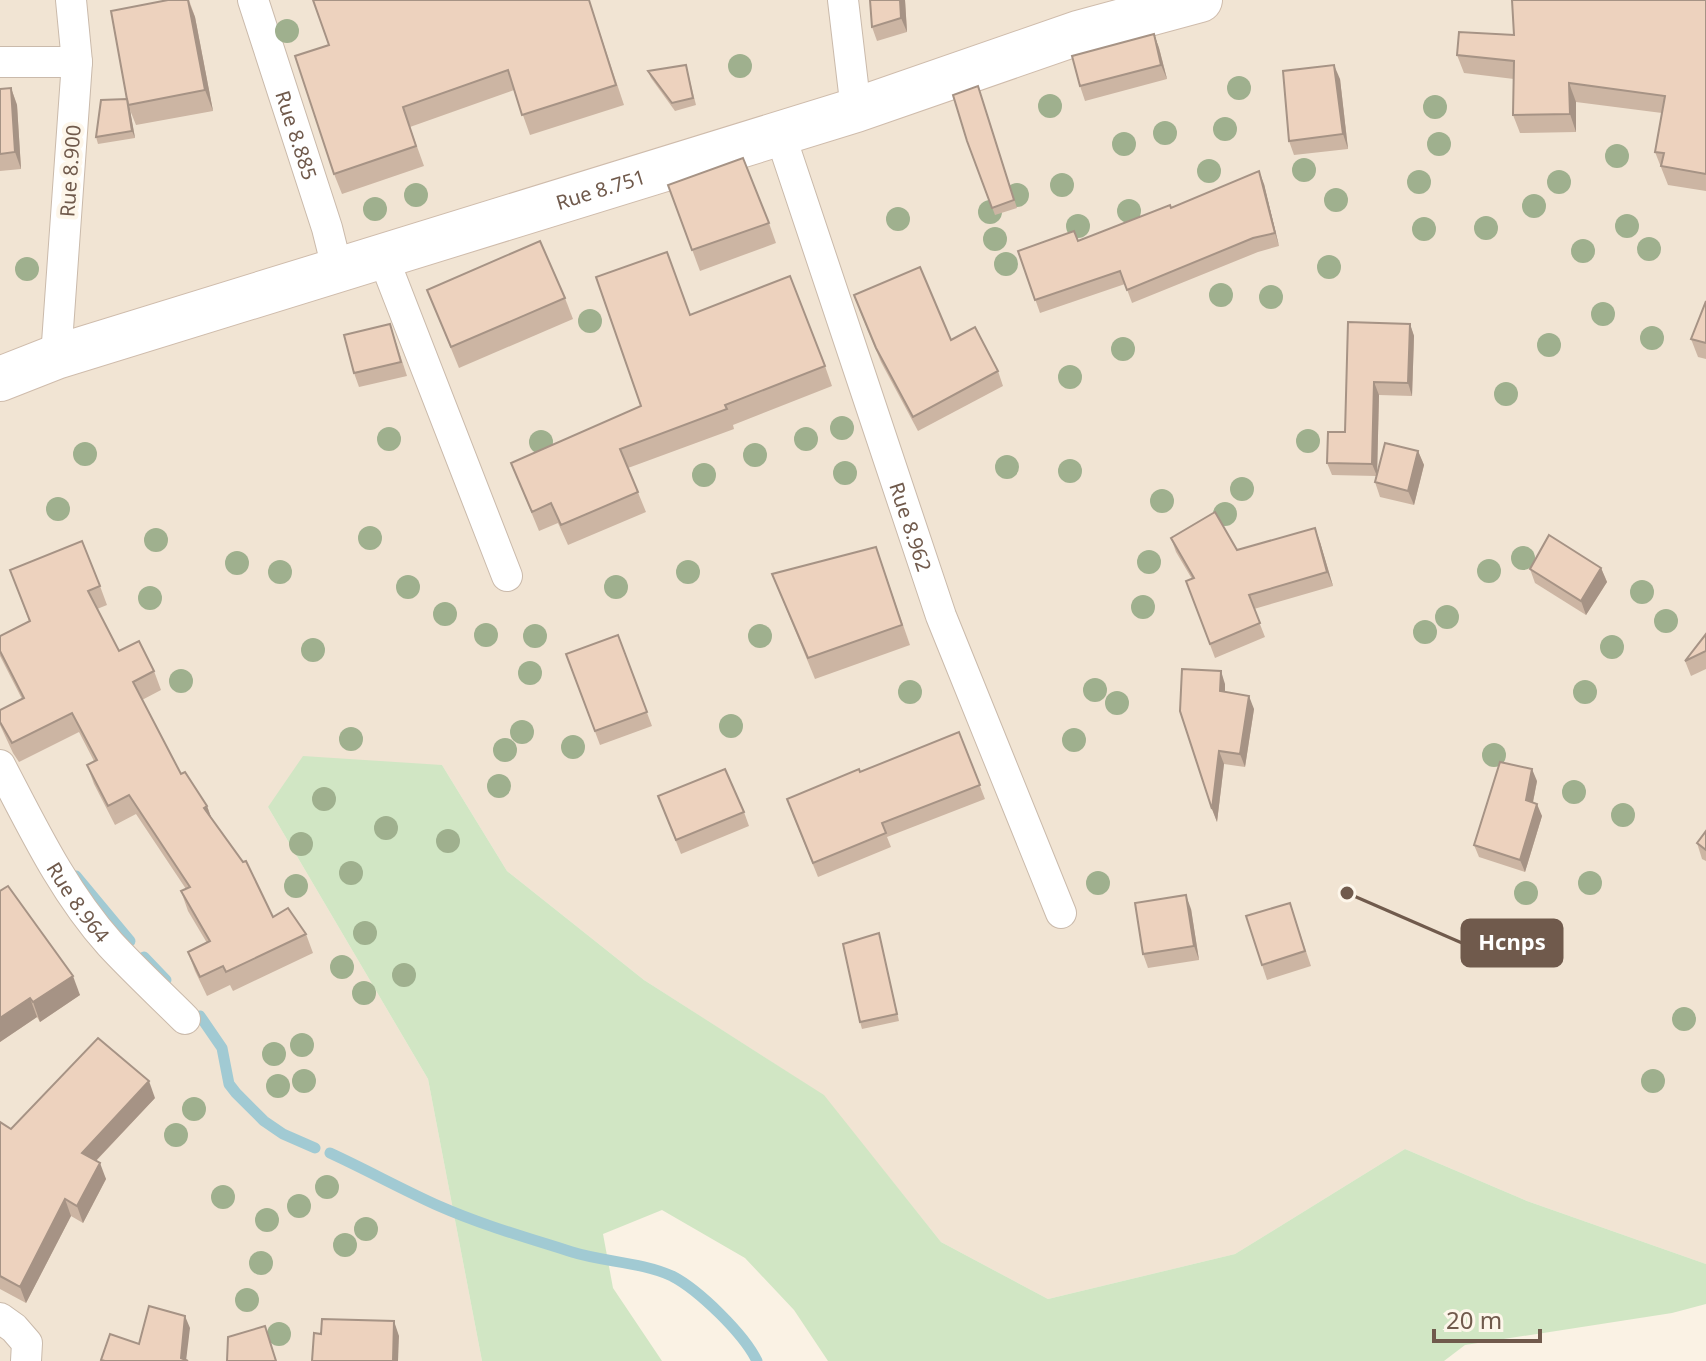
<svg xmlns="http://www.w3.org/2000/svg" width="1706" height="1361" font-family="'Noto Sans',sans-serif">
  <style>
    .residential { fill: #f1e4d3 }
    .green { fill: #d1e6c4 }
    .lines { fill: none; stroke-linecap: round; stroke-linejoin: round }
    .stream { stroke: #a1cad3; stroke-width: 11 }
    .minor-casing { stroke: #cabaab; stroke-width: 32 }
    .secondary-casing { stroke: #cfbcac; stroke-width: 46 }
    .minor { stroke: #fff; stroke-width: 30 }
    .secondary { stroke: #fff; stroke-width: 44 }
    .tree { fill: #9fb08e }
    .wall { fill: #ccb5a3 }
    .shaded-wall { fill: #a69385 }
    .building { fill: #edd2be; stroke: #a69385; stroke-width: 2 }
    .labels { text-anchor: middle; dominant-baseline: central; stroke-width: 8; stroke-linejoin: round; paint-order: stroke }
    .street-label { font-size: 20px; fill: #705a4c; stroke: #fdf6ea }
    .leader { fill: none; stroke: #705a4c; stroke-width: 3 }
    .callout-dot { fill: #705a4c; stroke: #fdf6ea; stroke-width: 3 }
    .callout { fill: #705a4c; stroke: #705a4c; stroke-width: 3 }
    .callout-label { font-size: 22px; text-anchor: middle; font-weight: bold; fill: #fff }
  </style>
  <rect width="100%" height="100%" fill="#faf2e4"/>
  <polygon class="residential" points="0,0 1706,0 1706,1264 1527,1201 1405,1149 1235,1254 1048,1299 941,1242 823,1095 644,980 507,871 442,765 268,807 428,1079 482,1361 0,1361"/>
  <polygon class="green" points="303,756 442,765 507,871 644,980 824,1095 941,1242 1048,1299 1235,1254 1405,1149 1527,1201 1706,1264 1706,1304 1672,1313 1465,1345 1444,1361 828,1361 794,1310 745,1258 662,1210 603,1234 613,1288 662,1361 482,1361 428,1079 268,807"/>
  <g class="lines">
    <g class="stream">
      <polyline points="76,876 130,941"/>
      <polyline points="144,957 166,980"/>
      <polyline points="200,1016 222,1048 229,1084 236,1093 264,1121 283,1134 315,1148"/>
      <path d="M330,1153C367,1170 403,1190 439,1206C482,1225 528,1238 572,1252C604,1262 641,1262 672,1276C699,1290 744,1334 757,1361"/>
    </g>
    <defs>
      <g id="minor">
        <polyline points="71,0 77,62"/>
        <path id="s1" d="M253,0L327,228L338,272"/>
        <polyline points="843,0 856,110"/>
        <polyline points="0,62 77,62 56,357"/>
        <path id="s2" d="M780,134L941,616L1061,913"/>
        <polyline points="383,257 507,576"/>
        <path id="s3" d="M0,765C32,826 63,892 110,944C134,970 160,994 185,1019"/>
        <polyline points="0,1318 14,1328 27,1343 26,1361"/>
      </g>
      <g id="secondary">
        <path id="s4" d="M0,379L56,357L856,110L1078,33L1200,0"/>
      </g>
    </defs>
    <use href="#minor" class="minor-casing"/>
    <use href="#secondary" class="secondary-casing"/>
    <use href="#minor" class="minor"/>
    <use href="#secondary" class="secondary"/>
  </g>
  <g class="tree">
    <circle cx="287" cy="31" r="12"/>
    <circle cx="740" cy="66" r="12"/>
    <circle cx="1239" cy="88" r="12"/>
    <circle cx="1050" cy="106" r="12"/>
    <circle cx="1435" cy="107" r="12"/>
    <circle cx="1225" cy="129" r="12"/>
    <circle cx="1165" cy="133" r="12"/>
    <circle cx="1124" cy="144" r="12"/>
    <circle cx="1439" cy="144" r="12"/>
    <circle cx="1617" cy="156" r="12"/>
    <circle cx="1304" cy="170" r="12"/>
    <circle cx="1209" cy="171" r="12"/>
    <circle cx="1419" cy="182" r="12"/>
    <circle cx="1559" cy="182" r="12"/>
    <circle cx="1062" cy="185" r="12"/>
    <circle cx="416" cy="195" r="12"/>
    <circle cx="1017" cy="195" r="12"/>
    <circle cx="1336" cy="200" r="12"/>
    <circle cx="1534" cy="206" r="12"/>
    <circle cx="375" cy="209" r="12"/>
    <circle cx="1129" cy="211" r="12"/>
    <circle cx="990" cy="212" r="12"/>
    <circle cx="898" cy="219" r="12"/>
    <circle cx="1078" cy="226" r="12"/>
    <circle cx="1627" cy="226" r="12"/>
    <circle cx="1486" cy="228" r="12"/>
    <circle cx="1424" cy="229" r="12"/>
    <circle cx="995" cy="239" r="12"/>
    <circle cx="1649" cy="249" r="12"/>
    <circle cx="1583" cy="251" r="12"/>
    <circle cx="1006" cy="264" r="12"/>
    <circle cx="1329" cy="267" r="12"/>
    <circle cx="27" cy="269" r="12"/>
    <circle cx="1221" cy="295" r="12"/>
    <circle cx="1271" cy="297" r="12"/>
    <circle cx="1603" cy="314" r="12"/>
    <circle cx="590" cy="321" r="12"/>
    <circle cx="1652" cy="338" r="12"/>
    <circle cx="1549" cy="345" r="12"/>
    <circle cx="1123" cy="349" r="12"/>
    <circle cx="1070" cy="377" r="12"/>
    <circle cx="1506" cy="394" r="12"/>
    <circle cx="842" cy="428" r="12"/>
    <circle cx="389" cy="439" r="12"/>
    <circle cx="806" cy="439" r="12"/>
    <circle cx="1308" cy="441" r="12"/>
    <circle cx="541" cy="442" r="12"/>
    <circle cx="85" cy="454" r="12"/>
    <circle cx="755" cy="455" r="12"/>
    <circle cx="1007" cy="467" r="12"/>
    <circle cx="1070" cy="471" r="12"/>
    <circle cx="845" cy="473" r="12"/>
    <circle cx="704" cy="475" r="12"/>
    <circle cx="1242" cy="489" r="12"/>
    <circle cx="1162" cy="501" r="12"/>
    <circle cx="58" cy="509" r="12"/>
    <circle cx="1225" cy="514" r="12"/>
    <circle cx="370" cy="538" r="12"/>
    <circle cx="156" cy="540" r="12"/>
    <circle cx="1523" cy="558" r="12"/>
    <circle cx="1149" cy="562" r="12"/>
    <circle cx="237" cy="563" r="12"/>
    <circle cx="1489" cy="571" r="12"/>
    <circle cx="280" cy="572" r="12"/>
    <circle cx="688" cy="572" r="12"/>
    <circle cx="408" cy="587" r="12"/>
    <circle cx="616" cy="587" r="12"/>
    <circle cx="1642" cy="592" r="12"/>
    <circle cx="150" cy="598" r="12"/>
    <circle cx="1143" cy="607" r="12"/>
    <circle cx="445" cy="614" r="12"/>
    <circle cx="1447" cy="617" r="12"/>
    <circle cx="1666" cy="621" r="12"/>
    <circle cx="1425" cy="632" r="12"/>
    <circle cx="486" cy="635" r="12"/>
    <circle cx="535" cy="636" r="12"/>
    <circle cx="760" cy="636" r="12"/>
    <circle cx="1612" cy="647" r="12"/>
    <circle cx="313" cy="650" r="12"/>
    <circle cx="530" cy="673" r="12"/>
    <circle cx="181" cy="681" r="12"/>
    <circle cx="1095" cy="690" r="12"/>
    <circle cx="910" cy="692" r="12"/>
    <circle cx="1585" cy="692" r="12"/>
    <circle cx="1117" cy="703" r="12"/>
    <circle cx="731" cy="726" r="12"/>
    <circle cx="522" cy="732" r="12"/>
    <circle cx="351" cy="739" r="12"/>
    <circle cx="1074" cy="740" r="12"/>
    <circle cx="573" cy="747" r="12"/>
    <circle cx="505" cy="750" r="12"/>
    <circle cx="1494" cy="755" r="12"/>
    <circle cx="499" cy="786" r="12"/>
    <circle cx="1574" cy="792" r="12"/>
    <circle cx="324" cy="799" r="12"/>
    <circle cx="1623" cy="815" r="12"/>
    <circle cx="386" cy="828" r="12"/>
    <circle cx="448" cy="841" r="12"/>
    <circle cx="301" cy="844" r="12"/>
    <circle cx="351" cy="873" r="12"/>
    <circle cx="1098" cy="883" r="12"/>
    <circle cx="1590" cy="883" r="12"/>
    <circle cx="296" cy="886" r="12"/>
    <circle cx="1526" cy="893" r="12"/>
    <circle cx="365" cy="933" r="12"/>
    <circle cx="342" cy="967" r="12"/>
    <circle cx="404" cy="975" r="12"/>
    <circle cx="364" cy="993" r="12"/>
    <circle cx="1684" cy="1019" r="12"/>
    <circle cx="302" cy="1045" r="12"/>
    <circle cx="274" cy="1054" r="12"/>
    <circle cx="304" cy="1081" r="12"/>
    <circle cx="1653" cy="1081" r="12"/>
    <circle cx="278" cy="1086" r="12"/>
    <circle cx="194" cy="1109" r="12"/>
    <circle cx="176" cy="1135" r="12"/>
    <circle cx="327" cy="1187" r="12"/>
    <circle cx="223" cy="1197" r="12"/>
    <circle cx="299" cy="1206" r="12"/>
    <circle cx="267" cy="1220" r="12"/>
    <circle cx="366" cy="1229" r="12"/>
    <circle cx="345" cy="1245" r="12"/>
    <circle cx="261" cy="1263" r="12"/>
    <circle cx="247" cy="1300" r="12"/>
    <circle cx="279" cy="1334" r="12"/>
  </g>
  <g class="wall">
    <polygon points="168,0 189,0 195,17 213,111 136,125 130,110 135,138 98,144 96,137 128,101"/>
    <polygon points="313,0 589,0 624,105 530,135 514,90 410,127 424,166 342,194 334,174 329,45"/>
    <polygon points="870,0 905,0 907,32 877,41 872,27"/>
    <polygon points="1706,0 1706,191 1668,185 1655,152 1662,113 1576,102 1576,132 1520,133 1513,115 1514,79 1464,73 1457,55 1514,35"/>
    <polygon points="1154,34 1159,48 1167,79 1085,101 1080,86"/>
    <polygon points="686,65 696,105 675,111 651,78 648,71"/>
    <polygon points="1340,79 1348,149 1294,155 1289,141"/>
    <polygon points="978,86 1017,208 995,215 967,141"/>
    <polygon points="11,88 17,105 21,169 0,171 0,89"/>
    <polygon points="1264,184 1279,246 1258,252 1132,303 1125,284 1040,313 1018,251 1078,241 1171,208"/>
    <polygon points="668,185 769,223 776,243 700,271"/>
    <polygon points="427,290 565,298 573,319 459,368"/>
    <polygon points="1706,301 1706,359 1698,357 1691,339"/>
    <polygon points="859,309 951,340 998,371 1003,386 918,431 881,362"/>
    <polygon points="690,315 825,366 832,386 733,425 734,429 628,468 646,512 568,545 558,523 539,531 511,463 641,406"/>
    <polygon points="390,324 407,376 359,387 354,373"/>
    <polygon points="1410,324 1414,336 1412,396 1379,395 1377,474 1418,451 1424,465 1414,505 1380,497 1375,482 1376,476 1332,475 1327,463"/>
    <polygon points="1171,538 1237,550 1320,542 1333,586 1254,609 1265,637 1215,658 1186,581 1192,579 1176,552"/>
    <polygon points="876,547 910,645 815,679 772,574"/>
    <polygon points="1601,568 1607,582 1586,615 1535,583 1530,569"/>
    <polygon points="10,570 100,586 107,605 97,609 119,651 154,671 161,690 142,700 181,774 207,806 212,820 273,917 306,934 313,953 233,991 230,985 207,996 195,971 188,952 207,943 188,911 181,891 186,889 136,814 115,825 94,784 87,765 94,761 79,732 19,762 13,753 0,725 0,710 22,699 0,656 0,636 29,621"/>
    <polygon points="1706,634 1706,669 1691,676 1685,661"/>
    <polygon points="618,635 652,726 600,745 566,654"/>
    <polygon points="1225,684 1225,692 1254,709 1245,767 1224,764 1217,822 1212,809"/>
    <polygon points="959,732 985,799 887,837 891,847 818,877 792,813 860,772"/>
    <polygon points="1537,781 1533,802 1542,816 1525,872 1479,857 1474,845"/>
    <polygon points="658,796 744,812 749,826 681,854"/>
    <polygon points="1706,831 1706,861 1702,859 1697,843"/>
    <polygon points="0,891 80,995 40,1022 37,1017 0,1042"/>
    <polygon points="1290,903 1311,966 1267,980 1262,965"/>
    <polygon points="1191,909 1199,960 1148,968 1143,954"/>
    <polygon points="881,941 899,1021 862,1029 860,1022"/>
    <polygon points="155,1098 96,1161 106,1179 83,1223 71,1216 26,1303 0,1289 0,1122 11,1129"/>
  </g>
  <g class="shaded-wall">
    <polygon points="188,0 195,17 213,111 205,90"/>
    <polygon points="900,0 905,0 907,32 901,18"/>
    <polygon points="1154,34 1159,48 1167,79 1161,65"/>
    <polygon points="1334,65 1340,79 1348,149 1343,134"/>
    <polygon points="1569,83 1576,102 1576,132 1570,114"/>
    <polygon points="11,88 17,105 21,169 15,152"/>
    <polygon points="127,99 130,110 135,138 132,131"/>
    <polygon points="1259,171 1264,184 1279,246 1275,233"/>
    <polygon points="1410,324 1414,336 1412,396 1408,383"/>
    <polygon points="1374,382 1379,395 1377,476 1372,464"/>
    <polygon points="1418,451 1424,465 1414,505 1408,491"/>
    <polygon points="1315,528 1320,542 1333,586 1327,572"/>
    <polygon points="1601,568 1607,582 1586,615 1581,601"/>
    <polygon points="1221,671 1225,684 1225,704 1220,691"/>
    <polygon points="1249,696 1254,709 1245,767 1240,754"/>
    <polygon points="1219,751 1224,764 1217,822 1212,809"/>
    <polygon points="1532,769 1537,781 1531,812 1526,800"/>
    <polygon points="1537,804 1542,816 1525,872 1520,860"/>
    <polygon points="207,806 214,825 204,808"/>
    <polygon points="1186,895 1191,909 1199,960 1194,946"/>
    <polygon points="73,976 80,995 40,1022 33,1002"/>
    <polygon points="30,998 37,1017 0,1042 0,1018"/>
    <polygon points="149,1081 155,1098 88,1169 82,1153"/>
    <polygon points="100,1163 106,1179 83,1223 77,1206"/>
    <polygon points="65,1199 71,1216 26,1303 20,1287"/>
    <polygon points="185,1316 190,1328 186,1361 181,1358"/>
    <polygon points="394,1321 399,1336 398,1361 393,1361"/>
  </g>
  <g class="building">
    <polygon points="168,0 188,0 205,90 128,105 111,11"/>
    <polygon points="313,0 589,0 616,85 522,115 508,70 403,107 416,146 334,174 295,56 329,45"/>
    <polygon points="870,0 900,0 901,18 872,27"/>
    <polygon points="1512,0 1706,0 1706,174 1661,166 1664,153 1655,152 1665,96 1569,83 1570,114 1513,115 1514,61 1457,55 1459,32 1514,35"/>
    <polygon points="1154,34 1161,65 1080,86 1072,56"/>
    <polygon points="686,65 693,98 672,103 648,71"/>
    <polygon points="1334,65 1343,134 1289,141 1283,71"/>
    <polygon points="978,86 1014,200 992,208 967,141 953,95"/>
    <polygon points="11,88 15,152 0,154 0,89"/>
    <polygon points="127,99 132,131 96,137 101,100"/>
    <polygon points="743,158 769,223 692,250 668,185"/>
    <polygon points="1259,171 1275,233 1253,238 1127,290 1120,271 1035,300 1018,251 1074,231 1078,241 1170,205 1171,208"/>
    <polygon points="540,241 565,298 451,347 427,290"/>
    <polygon points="667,252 690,315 790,276 825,366 725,405 727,409 620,449 638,492 561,525 551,503 532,512 511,463 641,406 596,277"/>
    <polygon points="920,267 951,340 975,327 998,371 913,417 876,348 854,295"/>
    <polygon points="1706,301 1706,343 1691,339"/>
    <polygon points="1348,322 1410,324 1408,383 1374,382 1372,464 1327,463 1328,432 1345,432"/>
    <polygon points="390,324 401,362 354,373 344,335"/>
    <polygon points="1385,443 1418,451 1408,491 1375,482"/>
    <polygon points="1215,512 1237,550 1315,528 1327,572 1249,595 1260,623 1210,644 1186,581 1194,578 1171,538"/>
    <polygon points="1549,535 1601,568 1581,601 1530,569"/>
    <polygon points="82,541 100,586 88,591 119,651 139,641 154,671 133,682 181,774 185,772 207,806 204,808 243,862 246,861 273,917 288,908 306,934 226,972 223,966 200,977 188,952 210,941 181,891 190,887 129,795 108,806 87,765 97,760 72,713 12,743 0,722 0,710 24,698 0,651 0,636 30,621 10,570"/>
    <polygon points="876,547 902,625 808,658 772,574"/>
    <polygon points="1706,634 1706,651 1685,661"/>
    <polygon points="618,635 647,712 595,731 566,654"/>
    <polygon points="1182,669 1221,671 1220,691 1249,696 1240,754 1219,751 1212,809 1180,711"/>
    <polygon points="959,732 980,785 882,823 886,833 813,863 787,799 859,769 860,772"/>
    <polygon points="1500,762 1532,769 1526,800 1537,804 1520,860 1474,845"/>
    <polygon points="725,769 744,812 676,840 658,796"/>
    <polygon points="1706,831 1706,850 1697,843"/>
    <polygon points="8,886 73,976 33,1002 30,998 0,1018 0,891"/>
    <polygon points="1186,895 1194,946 1143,954 1135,903"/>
    <polygon points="1290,903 1305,951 1262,965 1246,916"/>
    <polygon points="879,933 897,1014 860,1022 843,944"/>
    <polygon points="98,1038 149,1081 82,1153 100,1163 77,1206 65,1199 20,1287 0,1276 0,1122 11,1129"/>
    <polygon points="149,1306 185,1316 181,1358 188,1361 105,1361 101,1360 110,1334 139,1344"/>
    <polygon points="322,1319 394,1321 393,1361 312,1361 314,1333 321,1334"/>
    <polygon points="265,1326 276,1361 227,1361 228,1337"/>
  </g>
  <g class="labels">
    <g class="street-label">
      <text stroke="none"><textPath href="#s1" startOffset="142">Rue 8.885</textPath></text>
      <text transform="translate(70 171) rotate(-86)">Rue 8.900</text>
      <text stroke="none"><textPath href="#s4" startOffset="630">Rue 8.751</textPath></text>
      <text stroke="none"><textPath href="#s2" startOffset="414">Rue 8.962</textPath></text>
      <text stroke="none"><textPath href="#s3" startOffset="158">Rue 8.964</textPath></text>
    </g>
  </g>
  <path class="leader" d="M1347 893L1462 943"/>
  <circle class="callout-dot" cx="1347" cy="893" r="8"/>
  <rect class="callout" x="1462" y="920" width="100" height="46" rx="8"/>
  <g class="callout-label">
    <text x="1512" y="950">Hcnps</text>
  </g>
  <path d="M1434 1329v12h106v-12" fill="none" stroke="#705a4c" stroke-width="4"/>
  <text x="1446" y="1329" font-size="24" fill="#705a4c" stroke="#fdf6ea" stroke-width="6" paint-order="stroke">20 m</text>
</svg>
